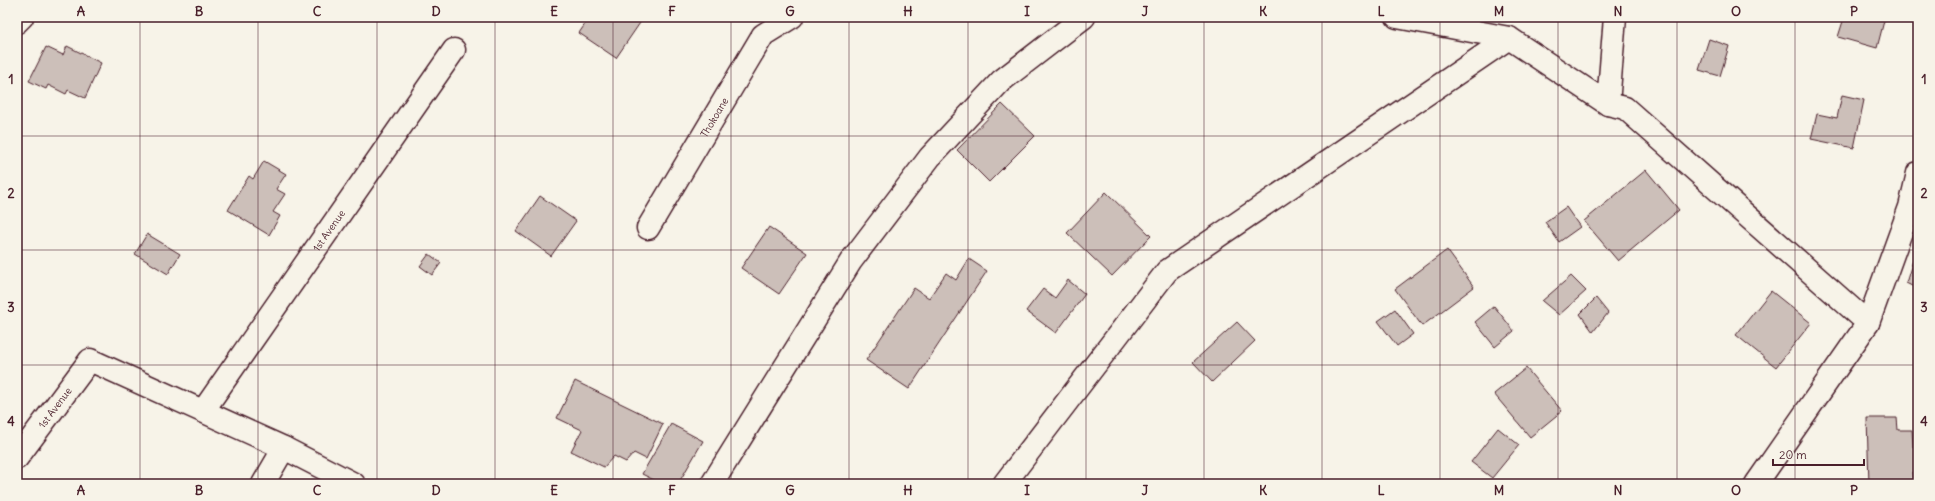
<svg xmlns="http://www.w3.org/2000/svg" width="1935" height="501" font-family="Delius,sans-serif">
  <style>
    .building { fill: #ccbfb9; stroke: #4a1f2b }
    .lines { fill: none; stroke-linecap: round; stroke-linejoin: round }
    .street-casing { stroke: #4a1f2b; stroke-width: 25 }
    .street { stroke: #f7f3e8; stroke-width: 22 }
    .grid { fill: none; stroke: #4a1f2b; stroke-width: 1; stroke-opacity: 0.55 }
    .labels { text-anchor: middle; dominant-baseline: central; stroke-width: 4; stroke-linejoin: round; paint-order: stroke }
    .street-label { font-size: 10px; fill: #4a1f2b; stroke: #f7f3e8 }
    .neatline { fill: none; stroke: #4a1f2b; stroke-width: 1.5 }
    .grid-label { font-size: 13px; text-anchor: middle; font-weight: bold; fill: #4a1f2b }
  </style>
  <rect width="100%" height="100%" fill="#f7f3e8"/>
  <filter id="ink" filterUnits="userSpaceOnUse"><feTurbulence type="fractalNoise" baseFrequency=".025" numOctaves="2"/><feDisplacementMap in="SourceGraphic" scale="8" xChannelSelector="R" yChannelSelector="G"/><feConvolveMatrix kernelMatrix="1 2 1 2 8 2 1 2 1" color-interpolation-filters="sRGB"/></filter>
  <g filter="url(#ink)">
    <g class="building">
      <polygon points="590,17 644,17 616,58 579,33"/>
      <polygon points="1848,17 1885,17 1877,48 1838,37 1844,18 1848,19"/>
      <polygon points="1709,39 1729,46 1720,76 1699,70"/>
      <polygon points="67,46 101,63 85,98 68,90 66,94 48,85 46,89 29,81 46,47 63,55"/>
      <polygon points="1842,95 1864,100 1854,148 1811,139 1817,114 1837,118"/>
      <polygon points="1002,104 1035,136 989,182 957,150"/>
      <polygon points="264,161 286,174 276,189 285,194 273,212 280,216 269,235 228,210 249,176 253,179"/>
      <polygon points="1646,170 1679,210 1618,261 1584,221"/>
      <polygon points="1106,192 1151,236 1112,276 1067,233"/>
      <polygon points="540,196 576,221 551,256 516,231"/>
      <polygon points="1566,207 1580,227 1559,242 1545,222"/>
      <polygon points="769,227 807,253 779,294 741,268"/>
      <polygon points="147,234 180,254 168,274 135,254"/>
      <polygon points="1447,250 1474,287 1422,326 1395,289"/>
      <polygon points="429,254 441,263 432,275 420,266"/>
      <polygon points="969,259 987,271 909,389 866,360 914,288 929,298 946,273 956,280"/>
      <polygon points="1913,260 1918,262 1918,289 1906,283"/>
      <polygon points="1571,276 1586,291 1559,315 1542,301"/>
      <polygon points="1068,280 1085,294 1056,333 1026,311 1043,289 1055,298"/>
      <polygon points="1771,291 1811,323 1776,367 1736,335"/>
      <polygon points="1596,298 1608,313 1593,332 1580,314"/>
      <polygon points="1494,306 1514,331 1495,347 1475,322"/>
      <polygon points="1395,309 1413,334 1397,346 1378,321"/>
      <polygon points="1237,322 1255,341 1212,382 1193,362"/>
      <polygon points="1526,368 1562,411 1530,437 1494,394"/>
      <polygon points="575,381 663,424 646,459 634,453 626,462 614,456 604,467 571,451 582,430 557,418"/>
      <polygon points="1867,418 1897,418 1898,430 1912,430 1913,447 1918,446 1918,472 1912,472 1913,484 1869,484"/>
      <polygon points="671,424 703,441 678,484 662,484 642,474"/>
      <polygon points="1498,428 1519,445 1492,478 1471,462"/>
    </g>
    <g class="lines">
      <defs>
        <g id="street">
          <polyline points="1397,17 1509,38 1608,104 1625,108 1868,323 1756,484"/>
          <polyline points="17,22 22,17"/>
          <polyline points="1608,104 1615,17"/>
          <path id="s1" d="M648,228L763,35L792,17"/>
          <polyline points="1868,323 1910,207 1918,173"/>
          <path id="s2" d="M203,411L454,50"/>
          <path id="s3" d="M17,458L90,360L284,448L354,484"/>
          <polyline points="263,484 284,448"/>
          <polyline points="712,484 851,261 930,157 1001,81 1084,17"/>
          <polyline points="1004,484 1167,271 1509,38"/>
        </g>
      </defs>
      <use href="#street" class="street-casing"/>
      <use href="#street" class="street"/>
    </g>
  </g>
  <path class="grid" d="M140,17V484M258,17V484M377,17V484M495,17V484M613,17V484M731,17V484M849,17V484M968,17V484M1086,17V484M1204,17V484M1322,17V484M1440,17V484M1558,17V484M1677,17V484M1795,17V484M17,136H1918M17,250H1918M17,365H1918"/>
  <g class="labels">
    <g class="street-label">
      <text stroke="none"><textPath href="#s1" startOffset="129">Thokoane</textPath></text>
      <text stroke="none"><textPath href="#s2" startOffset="220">1st Avenue</textPath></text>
      <text stroke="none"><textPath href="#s3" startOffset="63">1st Avenue</textPath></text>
    </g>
  </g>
  <rect width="1935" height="501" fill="none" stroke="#f7f3e8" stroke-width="44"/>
  <path d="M1773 459v6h91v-6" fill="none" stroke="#4a1f2b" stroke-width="2"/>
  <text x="1779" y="459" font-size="12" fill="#4a1f2b" stroke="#f7f3e8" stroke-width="3" paint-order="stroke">20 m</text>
  <rect x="22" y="22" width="1891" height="457" class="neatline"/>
  <g class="grid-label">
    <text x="81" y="16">A</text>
    <text x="199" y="16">B</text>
    <text x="317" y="16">C</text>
    <text x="436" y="16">D</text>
    <text x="554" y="16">E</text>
    <text x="672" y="16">F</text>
    <text x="790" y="16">G</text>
    <text x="908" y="16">H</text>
    <text x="1027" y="16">I</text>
    <text x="1145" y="16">J</text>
    <text x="1263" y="16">K</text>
    <text x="1381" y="16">L</text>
    <text x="1499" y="16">M</text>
    <text x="1618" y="16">N</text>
    <text x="1736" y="16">O</text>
    <text x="1854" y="16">P</text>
    <text x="11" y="84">1</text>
    <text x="1924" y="84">1</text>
    <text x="11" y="198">2</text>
    <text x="1924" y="198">2</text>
    <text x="11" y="312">3</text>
    <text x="1924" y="312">3</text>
    <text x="11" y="426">4</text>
    <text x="1924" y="426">4</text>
    <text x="81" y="495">A</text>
    <text x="199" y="495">B</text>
    <text x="317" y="495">C</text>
    <text x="436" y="495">D</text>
    <text x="554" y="495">E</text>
    <text x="672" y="495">F</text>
    <text x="790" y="495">G</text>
    <text x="908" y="495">H</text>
    <text x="1027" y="495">I</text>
    <text x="1145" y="495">J</text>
    <text x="1263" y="495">K</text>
    <text x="1381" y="495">L</text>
    <text x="1499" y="495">M</text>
    <text x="1618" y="495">N</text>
    <text x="1736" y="495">O</text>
    <text x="1854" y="495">P</text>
  </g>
</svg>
